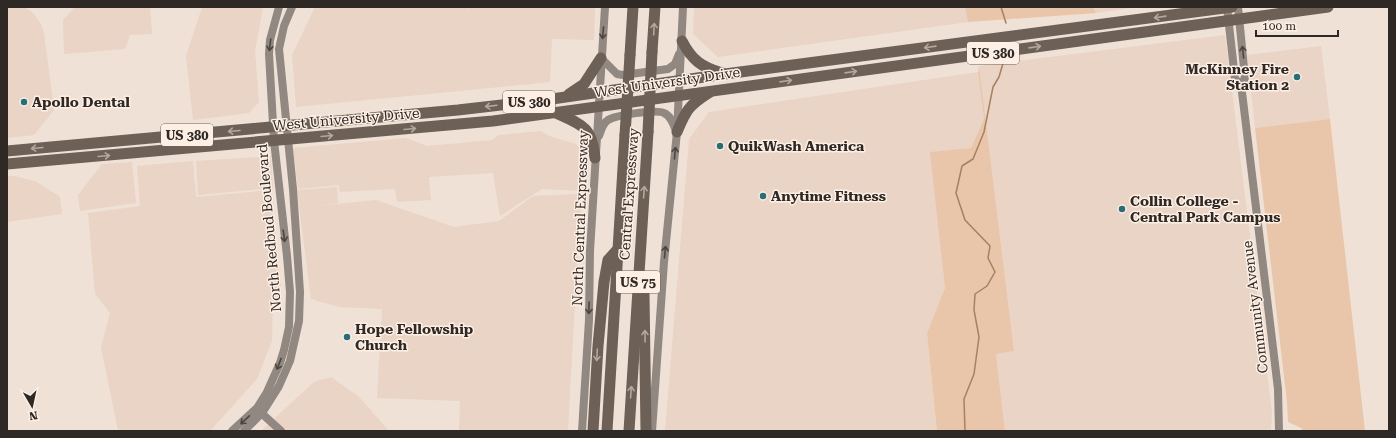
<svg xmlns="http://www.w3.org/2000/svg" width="1396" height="438" font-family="'Roboto Serif',serif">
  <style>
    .built { fill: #e9d4c5 }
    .green { fill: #e9c6a9 }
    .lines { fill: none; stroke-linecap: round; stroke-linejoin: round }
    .stream { stroke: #a78060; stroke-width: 1.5 }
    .secondary { stroke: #918881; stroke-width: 8 }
    .highway { stroke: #6c6057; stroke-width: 11 }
    .highway-bridge { stroke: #6c6057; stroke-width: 11 }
    .oneway { stroke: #b4a89e }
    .oneway2 { stroke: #4c4641 }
    .poi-dot { fill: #276e7b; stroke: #fdefe4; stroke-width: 1.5 }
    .labels { text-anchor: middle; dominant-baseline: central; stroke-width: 3; stroke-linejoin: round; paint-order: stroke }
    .shield { fill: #fdefe4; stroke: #6c645e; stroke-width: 1 }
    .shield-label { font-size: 13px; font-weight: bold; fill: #2e2925 }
    .poi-label { font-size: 14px; font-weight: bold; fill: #2e2925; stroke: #fdefe4; text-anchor: start }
    .street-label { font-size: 14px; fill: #2e2925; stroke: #fdefe4 }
  </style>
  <rect width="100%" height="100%" fill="#efe1d6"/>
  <g class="built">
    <polygon points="7,7 24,7 33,13 41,24 44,33 54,110 34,135 7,138"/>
    <polygon points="75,7 150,7 152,34 130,35 125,49 64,54 63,20"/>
    <polygon points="202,7 263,7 255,51 259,102 249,113 193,120 186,56"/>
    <polygon points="315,7 466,7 467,9 471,7 595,7 594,40 552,39 550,82 296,107 292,55"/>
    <polygon points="694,7 965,7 968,22 718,57 693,34"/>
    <polygon points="1093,7 1138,7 1096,13"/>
    <polygon points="1225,35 1272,412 1271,431 1005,431 996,353 1014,351 979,66"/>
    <polygon points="1321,46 1330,119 1255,128 1247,55"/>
    <polygon points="978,72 984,119 971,148 931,153 945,288 927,333 937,431 665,431 689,139 709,112"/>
    <polygon points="540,131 552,137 576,144 589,161 587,191 542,189 500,216 493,173 429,177 431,200 397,202 395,189 340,192 338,185 298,189 293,148 406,138 427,146 492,140 499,135"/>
    <polygon points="271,156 273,188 198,195 196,161"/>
    <polygon points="193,161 196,197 271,190 281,286 273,301 272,341 257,379 210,431 118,431 101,347 110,313 95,294 88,213 140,206 137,166"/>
    <polygon points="132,162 136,203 80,211 78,195 102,164"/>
    <polygon points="7,176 15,176 37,182 60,197 62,214 7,222"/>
    <polygon points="337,187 338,203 317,206 376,200 454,227 499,221 533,196 581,194 568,431 459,431 460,401 377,398 382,309 339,307 311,299 297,190"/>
    <polygon points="331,377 358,396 389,431 261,431 314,382"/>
  </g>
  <g class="green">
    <polygon points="965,7 1093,7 1096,13 968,22"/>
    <polygon points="979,66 1014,351 996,354 1005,431 937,431 927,333 945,288 930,152 971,148 984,119 978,72"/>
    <polygon points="1330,119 1365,431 1303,431 1301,428 1288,422 1287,402 1255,128"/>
  </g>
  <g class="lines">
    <g class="stream">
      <polyline points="1001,7 1006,23"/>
      <polyline points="965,431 964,399 974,374 979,337 974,310 975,294 987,286 995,272 988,258 990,246 965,220 956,193 962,166 973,159 984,132 993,87 999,77 1004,60"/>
    </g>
    <g class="secondary">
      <polyline points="1227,7 1235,79 1241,84 1270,323 1278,389 1279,431"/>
      <polyline points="1238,7 1245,78 1241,84"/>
      <polyline points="601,58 617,74 623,75 668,69 675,64 679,54"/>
      <path d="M599,136C601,130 603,123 608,120C616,115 656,109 664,113C671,116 674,125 676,131"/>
      <polyline points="258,410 281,431"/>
      <polyline points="232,431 257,408 267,392 280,363 284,350 289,327 290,292 287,256 274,141 269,54 270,40 279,7"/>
      <polyline points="244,431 262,413 279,386 290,361 299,321 300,292 293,189 279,49 284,26 292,7"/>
      <polyline points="582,431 589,320 590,251 605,7"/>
      <polyline points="652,431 664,262 677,132 683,7"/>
    </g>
    <g class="highway">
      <path d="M682,41C692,60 701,67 722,73"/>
      <polyline points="652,52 655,7"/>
      <polyline points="630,55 633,7"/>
      <polyline points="569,94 584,84 601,58"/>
      <path d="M556,113C583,125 592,127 595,158"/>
      <path d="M677,132C686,110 689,105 710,92"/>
      <polyline points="7,151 458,110 545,100 725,74 1232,7"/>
      <polyline points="7,164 493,121 1328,7"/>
      <polyline points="644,294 646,431"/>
      <polyline points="593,431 598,346 604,282 608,260 618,249"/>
      <polyline points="607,431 625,135"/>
      <polyline points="629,431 648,132"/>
    </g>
    <g class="highway-bridge">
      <polyline points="648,132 652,52"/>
      <polyline points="625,135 630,55"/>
    </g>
  </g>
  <defs><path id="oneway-shaft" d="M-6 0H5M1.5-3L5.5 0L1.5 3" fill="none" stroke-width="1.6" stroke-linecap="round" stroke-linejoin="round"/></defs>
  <g class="oneway">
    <use href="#oneway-shaft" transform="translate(1160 17) rotate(172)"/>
    <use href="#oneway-shaft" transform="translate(654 29) rotate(-87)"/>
    <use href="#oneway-shaft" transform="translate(930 47) rotate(172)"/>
    <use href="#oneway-shaft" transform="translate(1035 47) rotate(-8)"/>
    <use href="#oneway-shaft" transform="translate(851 72) rotate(-8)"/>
    <use href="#oneway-shaft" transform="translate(786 81) rotate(-8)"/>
    <use href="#oneway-shaft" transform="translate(491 106) rotate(173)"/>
    <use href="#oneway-shaft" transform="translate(410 129) rotate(-5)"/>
    <use href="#oneway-shaft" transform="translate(234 131) rotate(175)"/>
    <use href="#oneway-shaft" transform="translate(327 136) rotate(-5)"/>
    <use href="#oneway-shaft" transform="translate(37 148) rotate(175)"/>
    <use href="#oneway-shaft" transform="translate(104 156) rotate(-5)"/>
    <use href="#oneway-shaft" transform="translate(644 192) rotate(-86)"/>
    <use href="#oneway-shaft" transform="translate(645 336) rotate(-91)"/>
    <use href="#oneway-shaft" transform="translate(597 355) rotate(93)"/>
    <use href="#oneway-shaft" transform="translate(631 392) rotate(-86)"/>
  </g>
  <g class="oneway2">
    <use href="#oneway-shaft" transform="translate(603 33) rotate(95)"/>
    <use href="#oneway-shaft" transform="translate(270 45) rotate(97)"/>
    <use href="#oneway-shaft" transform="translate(1243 52) rotate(-96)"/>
    <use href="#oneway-shaft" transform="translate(675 153) rotate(-85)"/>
    <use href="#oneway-shaft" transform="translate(284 236) rotate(82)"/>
    <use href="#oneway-shaft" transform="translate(665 252) rotate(-85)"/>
    <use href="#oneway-shaft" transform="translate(589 308) rotate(91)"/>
    <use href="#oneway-shaft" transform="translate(279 364) rotate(111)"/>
    <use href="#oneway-shaft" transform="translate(245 420) rotate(137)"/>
  </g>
  <g class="poi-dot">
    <circle cx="1297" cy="77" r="4"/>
    <circle cx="24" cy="102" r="4"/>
    <circle cx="720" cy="146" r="4"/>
    <circle cx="763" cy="196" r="4"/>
    <circle cx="1122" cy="209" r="4"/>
    <circle cx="347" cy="337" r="4"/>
  </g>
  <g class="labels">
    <g class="shield">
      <rect x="967" y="42" width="52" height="22" rx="3"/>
      <rect x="503" y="91" width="52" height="22" rx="3"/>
      <rect x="161" y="124" width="52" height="22" rx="3"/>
      <rect x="616" y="271" width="44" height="22" rx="3"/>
    </g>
    <g class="shield-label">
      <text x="993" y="53">US 380</text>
      <text x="529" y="102">US 380</text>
      <text x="187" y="135">US 380</text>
      <text x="638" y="282">US 75</text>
    </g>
    <g class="poi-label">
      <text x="1289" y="69" text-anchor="end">McKinney Fire<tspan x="1289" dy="16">Station 2</tspan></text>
      <text x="32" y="102">Apollo Dental</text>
      <text x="728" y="146">QuikWash America</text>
      <text x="771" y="196">Anytime Fitness</text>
      <text x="1130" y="201">Collin College -<tspan x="1130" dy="16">Central Park Campus</tspan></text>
      <text x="355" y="329">Hope Fellowship<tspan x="355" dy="16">Church</tspan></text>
    </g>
    <g class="street-label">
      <text transform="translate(667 82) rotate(-8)">West University Drive</text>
      <text transform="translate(346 119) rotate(-5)">West University Drive</text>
      <text transform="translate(629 194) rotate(-86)">Central Expressway</text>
      <text transform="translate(580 218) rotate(-88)">North Central Expressway</text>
      <text transform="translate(269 228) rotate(-95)">North Redbud Boulevard</text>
      <text transform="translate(1255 307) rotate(-97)">Community Avenue</text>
    </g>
  </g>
  <rect width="1396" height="438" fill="none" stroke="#2e2925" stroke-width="16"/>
  <g transform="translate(32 406) rotate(171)" stroke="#fdefe4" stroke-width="3" paint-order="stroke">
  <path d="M0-3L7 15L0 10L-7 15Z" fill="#2e2925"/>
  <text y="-6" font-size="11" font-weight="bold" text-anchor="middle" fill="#2e2925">N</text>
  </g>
  <path d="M1256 30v6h82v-6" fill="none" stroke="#2e2925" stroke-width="2"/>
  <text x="1262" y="30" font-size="12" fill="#2e2925" stroke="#fdefe4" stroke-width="3" paint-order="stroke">100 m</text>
</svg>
